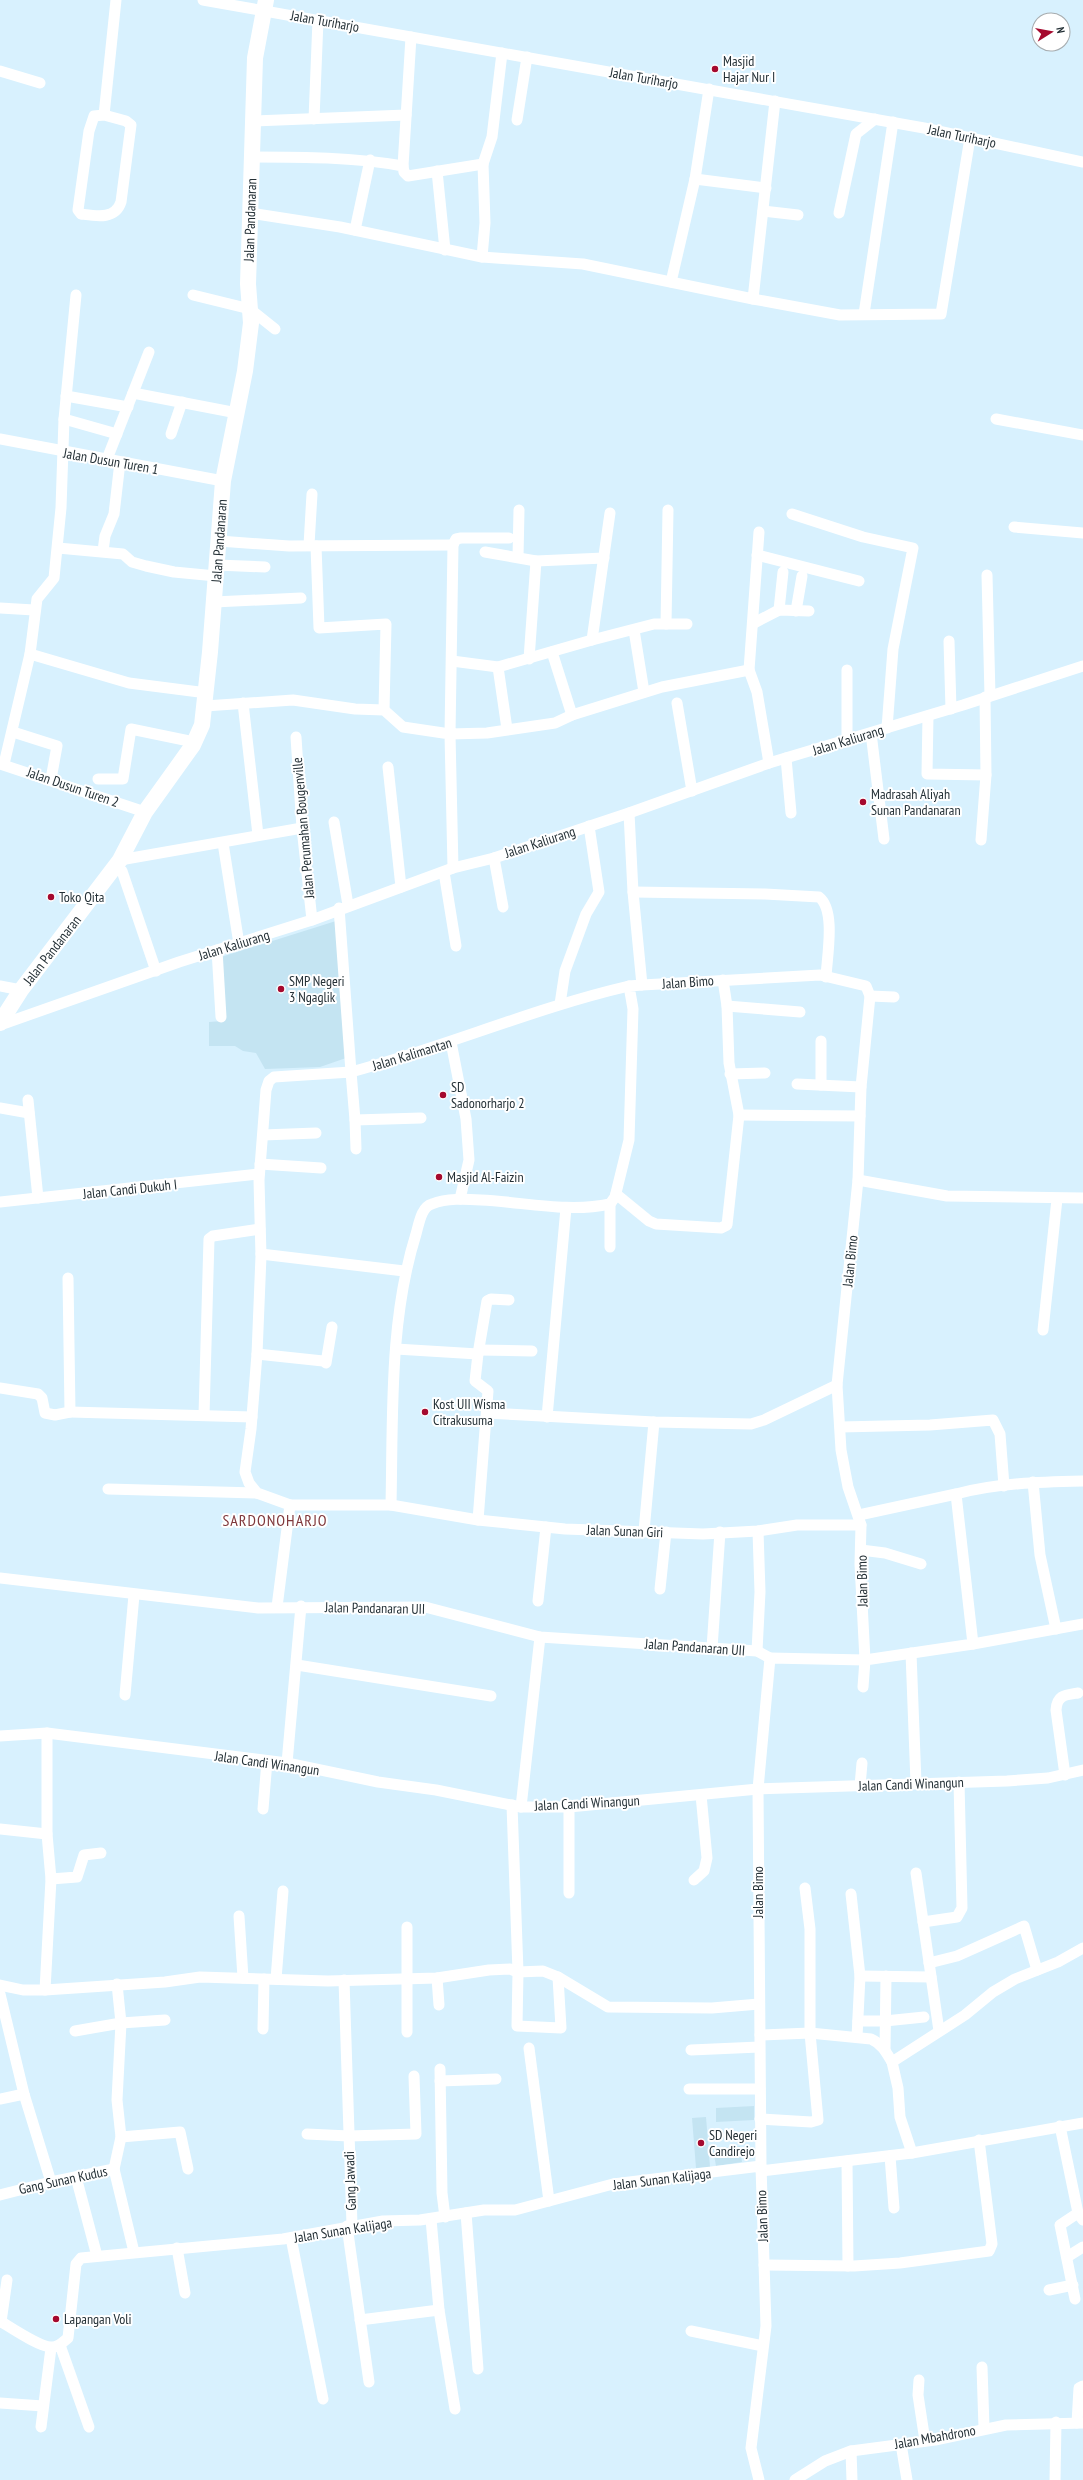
<svg xmlns="http://www.w3.org/2000/svg" width="1083" height="2480" font-family="'PT Sans Narrow',sans-serif">
  <style>
    .built { fill: #c4e4f2 }
    .lines { fill: none; stroke-linecap: round; stroke-linejoin: round }
    .minor { stroke: #fff; stroke-width: 11 }
    .secondary { stroke: #fff; stroke-width: 16 }
    .poi-dot { fill: #a5092e; stroke: #fff; stroke-width: 1.5 }
    .labels { text-anchor: middle; dominant-baseline: central; stroke-width: 4; stroke-linejoin: round; paint-order: stroke }
    .street-label { font-size: 14px; fill: #243036; stroke: #fff }
    .poi-label { font-size: 14px; fill: #243036; stroke: #fff; text-anchor: start }
    .quarter-label { font-size: 16px; letter-spacing: 1px; fill: #7f373b; stroke: #fff }
  </style>
  <rect width="100%" height="100%" fill="#d8f1fe"/>
  <g class="built">
    <polygon points="336,921 346,1058 320,1067 265,1069 256,1053 243,1051 235,1046 209,1046 209,1022 223,1021 221,957"/>
    <polygon points="754,2106 754,2120 716,2122 716,2108"/>
    <polygon points="706,2117 710,2167 696,2168 692,2118"/>
    <polygon points="740,2146 742,2162 716,2166 713,2149"/>
  </g>
  <g class="lines">
    <g class="minor">
      <polyline points="203,0 924,128 1083,162"/>
      <polyline points="0,71 40,83"/>
      <path d="M104,115L126,121L131,125L121,202C115,220 96,216 81,214L78,210L89,131L94,116L104,115L116,0"/>
      <polyline points="314,119 318,20"/>
      <polyline points="517,120 527,57"/>
      <polyline points="253,121 406,115"/>
      <path d="M251,157C303,157 353,157 403,166L404,172L408,176L483,164L485,223L482,257"/>
      <polyline points="483,164 492,137 502,53"/>
      <polyline points="403,166 411,37"/>
      <polyline points="437,171 445,250"/>
      <polyline points="695,179 766,188"/>
      <polyline points="763,211 798,215"/>
      <polyline points="250,213 340,227 482,257 583,264 753,299 775,101"/>
      <polyline points="839,213 856,134 875,119"/>
      <polyline points="355,230 370,160"/>
      <polyline points="671,282 695,179 709,89"/>
      <polyline points="193,295 250,309 275,329"/>
      <polyline points="753,299 840,315 941,314 970,138"/>
      <polyline points="864,314 893,122"/>
      <polyline points="133,393 237,413"/>
      <polyline points="66,396 128,407"/>
      <polyline points="64,419 117,434"/>
      <polyline points="996,419 1083,435"/>
      <polyline points="171,434 182,402"/>
      <polyline points="0,439 223,481"/>
      <polyline points="107,459 149,352"/>
      <polyline points="792,514 863,537 913,548 893,649 887,728"/>
      <polyline points="1014,527 1083,533"/>
      <polyline points="509,538 461,538 456,539 453,545 450,734 487,733 555,723 572,715 662,687 749,670 757,692 769,763"/>
      <polyline points="219,541 289,546 453,545"/>
      <polyline points="309,545 312,494"/>
      <polyline points="316,546 319,628 386,624 384,710"/>
      <polyline points="58,548 123,554 132,562 146,566 174,572 216,576"/>
      <polyline points="103,551 105,536 114,514 120,462"/>
      <polyline points="485,552 536,561 604,558"/>
      <polyline points="757,555 859,581"/>
      <polyline points="518,557 519,510"/>
      <polyline points="217,565 265,567"/>
      <polyline points="987,575 990,696"/>
      <polyline points="214,602 301,598"/>
      <polyline points="0,608 34,610"/>
      <polyline points="779,610 783,572"/>
      <polyline points="796,611 802,576"/>
      <polyline points="754,623 779,610 809,611"/>
      <polyline points="666,624 668,510"/>
      <polyline points="634,630 644,692"/>
      <polyline points="592,640 654,624 687,624"/>
      <polyline points="949,641 951,709"/>
      <polyline points="552,652 572,715"/>
      <polyline points="30,654 129,683 207,693"/>
      <polyline points="529,659 536,561"/>
      <polyline points="452,661 498,667 592,640 610,513"/>
      <polyline points="498,667 507,729"/>
      <polyline points="749,670 759,532"/>
      <polyline points="847,670 847,740"/>
      <polyline points="243,703 258,835"/>
      <polyline points="677,703 692,791"/>
      <polyline points="205,706 293,700 355,709 384,710 403,727 450,734 453,868"/>
      <polyline points="928,716 927,774 986,775"/>
      <polyline points="13,732 57,746 51,779"/>
      <polyline points="871,733 884,839"/>
      <polyline points="296,737 302,828 312,920"/>
      <polyline points="786,758 791,813"/>
      <polyline points="0,764 145,812"/>
      <polyline points="4,764 30,654 37,599 54,578 61,508 64,419 76,295"/>
      <polyline points="388,767 401,887"/>
      <polyline points="98,779 123,779 131,729 194,742"/>
      <polyline points="629,813 633,892 642,985 820,975 866,986 870,996 861,1087 858,1180 837,1385 841,1450 848,1487 861,1525 860,1564 865,1660 770,1658 758,1789 761,2166 766,2326 751,2448 759,2480"/>
      <polyline points="334,822 348,905"/>
      <polyline points="981,840 986,775 985,697"/>
      <polyline points="223,843 239,944"/>
      <polyline points="494,858 503,907"/>
      <polyline points="120,860 302,828"/>
      <polyline points="122,871 156,971"/>
      <polyline points="444,872 456,946"/>
      <path d="M633,892L765,894L819,897C836,910 827,956 826,977"/>
      <path d="M339,908L351,1072C445,1047 534,1008 629,986"/>
      <polyline points="217,950 221,1017"/>
      <polyline points="0,986 21,990"/>
      <polyline points="870,996 894,997"/>
      <polyline points="560,1004 565,971 586,914 599,892 589,826"/>
      <polyline points="727,1006 800,1012"/>
      <polyline points="0,1025 179,962 312,920 453,868 494,858 629,813 769,763 963,705 1083,666"/>
      <polyline points="451,1042 466,1119 469,1160 460,1199"/>
      <polyline points="730,1074 765,1073"/>
      <polyline points="797,1084 861,1087"/>
      <polyline points="821,1085 821,1041"/>
      <polyline points="28,1100 38,1198"/>
      <polyline points="0,1108 29,1113"/>
      <polyline points="739,1115 860,1116"/>
      <polyline points="355,1120 356,1149"/>
      <polyline points="263,1135 316,1133"/>
      <polyline points="260,1164 321,1168"/>
      <polyline points="858,1180 947,1196 1083,1198"/>
      <polyline points="616,1194 649,1221 656,1224 721,1228 727,1225 739,1115 729,1063 727,1006 723,980"/>
      <polyline points="0,1202 259,1174"/>
      <polyline points="610,1204 610,1247"/>
      <polyline points="261,1254 404,1271"/>
      <polyline points="1043,1330 1057,1199"/>
      <polyline points="396,1349 478,1354 475,1381 488,1391 478,1520"/>
      <polyline points="479,1350 532,1351"/>
      <polyline points="257,1354 323,1361 326,1363 332,1327"/>
      <polyline points="478,1354 487,1301 491,1299 509,1300"/>
      <polyline points="0,1388 38,1394 42,1398 45,1413 55,1415 70,1412 68,1278"/>
      <polyline points="70,1412 252,1417"/>
      <polyline points="487,1413 654,1422 751,1424 764,1420 837,1385"/>
      <polyline points="204,1415 209,1239 213,1236 260,1229"/>
      <polyline points="547,1417 566,1208"/>
      <polyline points="840,1427 930,1425 993,1420 1000,1434 1004,1486"/>
      <polyline points="1033,1482 1040,1555 1056,1629"/>
      <polyline points="108,1489 257,1493"/>
      <path d="M290,1505H391C393,1415 389,1320 416,1234C419,1224 421,1207 432,1204C447,1198 465,1199 481,1200C524,1202 568,1213 610,1204L615,1197L629,1140L633,1009L629,986L642,985"/>
      <polyline points="391,1505 478,1520 565,1529 703,1534 758,1531 797,1525 861,1525"/>
      <polyline points="859,1515 956,1494"/>
      <polyline points="644,1531 654,1422"/>
      <polyline points="861,1550 885,1553 921,1564"/>
      <polyline points="0,1578 258,1608 425,1607 540,1637 757,1651 770,1658"/>
      <polyline points="660,1589 666,1532"/>
      <polyline points="538,1601 546,1527"/>
      <polyline points="277,1607 290,1505 257,1493 249,1483 245,1472 251,1429 257,1354 261,1256 259,1180 266,1090 269,1081 274,1077 351,1072 355,1120 421,1118"/>
      <polyline points="973,1644 1083,1624"/>
      <polyline points="712,1648 720,1532"/>
      <polyline points="757,1651 760,1592 758,1531"/>
      <polyline points="911,1653 916,1783"/>
      <polyline points="297,1665 491,1696"/>
      <path d="M863,1687L865,1660L973,1644L956,1494C997,1483 1041,1482 1083,1481"/>
      <polyline points="125,1695 134,1595"/>
      <polyline points="47,1733 47,1834 51,1879 45,1990 165,1982 200,1977 328,1981 437,1978 489,1970 510,1969 518,1972 543,1971 558,1977 608,2007 712,2008 759,2004"/>
      <polyline points="0,1736 47,1733 287,1763 378,1782 436,1790 521,1807 569,1807 758,1789 1007,1781 1048,1778 1083,1770"/>
      <polyline points="287,1763 301,1606"/>
      <path d="M1065,1775L1056,1710C1057,1695 1065,1695 1078,1693"/>
      <polyline points="860,1786 862,1763"/>
      <polyline points="512,1805 518,1972 517,2026 561,2028 558,1977"/>
      <polyline points="521,1807 540,1637"/>
      <polyline points="263,1809 267,1761"/>
      <polyline points="0,1829 47,1834"/>
      <polyline points="916,1873 939,2031"/>
      <polyline points="51,1879 77,1877 84,1855 101,1853"/>
      <polyline points="694,1880 704,1871 707,1858 701,1795"/>
      <polyline points="569,1893 569,1807"/>
      <polyline points="851,1894 860,1976 857,2037"/>
      <polyline points="239,1916 243,1978"/>
      <polyline points="923,1922 957,1917 962,1908 959,1782"/>
      <polyline points="929,1963 957,1956 1024,1926 1037,1970"/>
      <polyline points="860,1976 931,1977"/>
      <polyline points="437,1978 439,2005"/>
      <polyline points="276,1979 283,1891"/>
      <polyline points="344,1980 352,2225"/>
      <polyline points="0,1985 23,1990 45,1990"/>
      <polyline points="0,1994 24,2094 51,2182"/>
      <polyline points="858,2021 885,2021 924,2017"/>
      <polyline points="263,2029 264,1979"/>
      <polyline points="75,2031 121,2023 165,2020"/>
      <polyline points="407,2032 407,1927"/>
      <path d="M760,2035L810,2033L871,2039C882,2044 886,2052 892,2062L965,2015L993,1992L1015,1979L1058,1962L1083,1948"/>
      <polyline points="529,2048 549,2201"/>
      <polyline points="691,2050 759,2047"/>
      <polyline points="885,2050 886,1976"/>
      <polyline points="892,2062 898,2088 900,2117 912,2153"/>
      <polyline points="440,2069 442,2193 445,2217"/>
      <polyline points="440,2081 496,2079"/>
      <polyline points="689,2089 760,2089"/>
      <polyline points="0,2099 24,2094"/>
      <polyline points="760,2119 811,2122 818,2120 810,2033 810,1929 805,1888"/>
      <polyline points="1060,2126 1078,2213 1083,2220"/>
      <polyline points="307,2134 349,2136 416,2134 414,2076"/>
      <polyline points="121,2137 180,2132 188,2169"/>
      <polyline points="890,2156 894,2208"/>
      <polyline points="847,2161 848,2266"/>
      <polyline points="114,2169 121,2137 117,2100 121,2023 117,1984"/>
      <polyline points="761,2171 912,2153 1083,2123"/>
      <polyline points="76,2177 97,2256"/>
      <polyline points="0,2195 51,2182 114,2169 134,2252"/>
      <polyline points="466,2213 478,2369"/>
      <polyline points="431,2219 439,2310 455,2409"/>
      <polyline points="347,2226 369,2382"/>
      <polyline points="291,2238 323,2399"/>
      <polyline points="177,2248 185,2293"/>
      <polyline points="1067,2257 1083,2247"/>
      <polyline points="764,2265 854,2266 900,2263 989,2251 992,2244 979,2140"/>
      <polyline points="1049,2290 1073,2285"/>
      <polyline points="1075,2299 1060,2225 1078,2213"/>
      <polyline points="360,2320 439,2310"/>
      <path d="M0,2321C10,2327 41,2348 52,2347C59,2347 63,2342 68,2338L76,2264L81,2258L283,2239L383,2221L420,2220L484,2210H515L613,2184L761,2166"/>
      <polyline points="1,2322 7,2280"/>
      <polyline points="691,2331 763,2346"/>
      <polyline points="60,2345 89,2427"/>
      <polyline points="982,2367 984,2428"/>
      <polyline points="919,2380 918,2395 925,2441"/>
      <polyline points="0,2403 43,2406"/>
      <polyline points="1077,2423 1079,2388 1083,2386"/>
      <polyline points="41,2427 51,2348"/>
      <polyline points="901,2444 907,2480"/>
      <polyline points="851,2451 852,2480"/>
      <polyline points="795,2480 825,2461 851,2451 935,2440 1006,2425 1083,2423"/>
      <polyline points="1055,2480 1056,2422"/>
    </g>
    <polyline class="secondary" points="0,1023 21,990 120,860 145,812 193,745 202,725 210,652 223,481 245,371 251,323 248,284 255,58 266,0"/>
  </g>
  <g class="poi-dot">
    <circle cx="715" cy="69" r="4"/>
    <circle cx="863" cy="802" r="4"/>
    <circle cx="51" cy="897" r="4"/>
    <circle cx="281" cy="989" r="4"/>
    <circle cx="443" cy="1095" r="4"/>
    <circle cx="439" cy="1177" r="4"/>
    <circle cx="425" cy="1412" r="4"/>
    <circle cx="701" cy="2143" r="4"/>
    <circle cx="56" cy="2319" r="4"/>
  </g>
  <g class="labels">
    <g class="street-label">
      <text transform="translate(325 21) rotate(10)">Jalan Turiharjo</text>
      <text transform="translate(644 78) rotate(10)">Jalan Turiharjo</text>
      <text transform="translate(962 136) rotate(12)">Jalan Turiharjo</text>
      <text transform="translate(250 220) rotate(-88)">Jalan Pandanaran</text>
      <text transform="translate(111 461) rotate(10)">Jalan Dusun Turen 1</text>
      <text transform="translate(219 541) rotate(-86)">Jalan Pandanaran</text>
      <text transform="translate(848 740) rotate(-17)">Jalan Kaliurang</text>
      <text transform="translate(73 787) rotate(19)">Jalan Dusun Turen 2</text>
      <text transform="translate(303 828) rotate(-95)">Jalan Perumahan Bougenville</text>
      <text transform="translate(540 842) rotate(-18)">Jalan Kaliurang</text>
      <text transform="translate(234 945) rotate(-17)">Jalan Kaliurang</text>
      <text transform="translate(52 950) rotate(-52)">Jalan Pandanaran</text>
      <text transform="translate(688 982) rotate(-4)">Jalan Bimo</text>
      <text transform="translate(412 1054) rotate(-17)">Jalan Kalimantan</text>
      <text transform="translate(130 1189) rotate(-6)">Jalan Candi Dukuh I</text>
      <text transform="translate(850 1261) rotate(-84)">Jalan Bimo</text>
      <text transform="translate(625 1531) rotate(2)">Jalan Sunan Giri</text>
      <text transform="translate(862 1581) rotate(-91)">Jalan Bimo</text>
      <text transform="translate(375 1608) rotate(1)">Jalan Pandanaran UII</text>
      <text transform="translate(695 1647) rotate(4)">Jalan Pandanaran UII</text>
      <text transform="translate(267 1763) rotate(8)">Jalan Candi Winangun</text>
      <text transform="translate(911 1784) rotate(-2)">Jalan Candi Winangun</text>
      <text transform="translate(587 1803) rotate(-3)">Jalan Candi Winangun</text>
      <text transform="translate(758 1892) rotate(-90)">Jalan Bimo</text>
      <text transform="translate(662 2179) rotate(-7)">Jalan Sunan Kalijaga</text>
      <text transform="translate(63 2180) rotate(-12)">Gang Sunan Kudus</text>
      <text transform="translate(350 2181) rotate(-92)">Gang Jawadi</text>
      <text transform="translate(762 2216) rotate(-92)">Jalan Bimo</text>
      <text transform="translate(343 2230) rotate(-9)">Jalan Sunan Kalijaga</text>
      <text transform="translate(935 2437) rotate(-10)">Jalan Mbahdrono</text>
    </g>
    <g class="poi-label">
      <text x="723" y="61">Masjid<tspan x="723" dy="16">Hajar Nur I</tspan></text>
      <text x="871" y="794">Madrasah Aliyah<tspan x="871" dy="16">Sunan Pandanaran</tspan></text>
      <text x="59" y="897">Toko Qita</text>
      <text x="289" y="981">SMP Negeri<tspan x="289" dy="16">3 Ngaglik</tspan></text>
      <text x="451" y="1087">SD<tspan x="451" dy="16">Sadonorharjo 2</tspan></text>
      <text x="447" y="1177">Masjid Al-Faizin</text>
      <text x="433" y="1404">Kost UII Wisma<tspan x="433" dy="16">Citrakusuma</tspan></text>
      <text x="709" y="2135">SD Negeri<tspan x="709" dy="16">Candirejo</tspan></text>
      <text x="64" y="2319">Lapangan Voli</text>
    </g>
    <g class="quarter-label">
      <text x="275" y="1520">SARDONOHARJO</text>
    </g>
  </g>
  <g transform="translate(1051 32) rotate(79)"><circle r="19" fill="#ffffff" stroke="#a7acaf"/>
  <path d="M0-3L7 15L0 10L-7 15Z" fill="#a5092e"/>
  <text y="-6" font-size="11" font-weight="bold" text-anchor="middle" fill="#243036">N</text>
  </g>
</svg>
